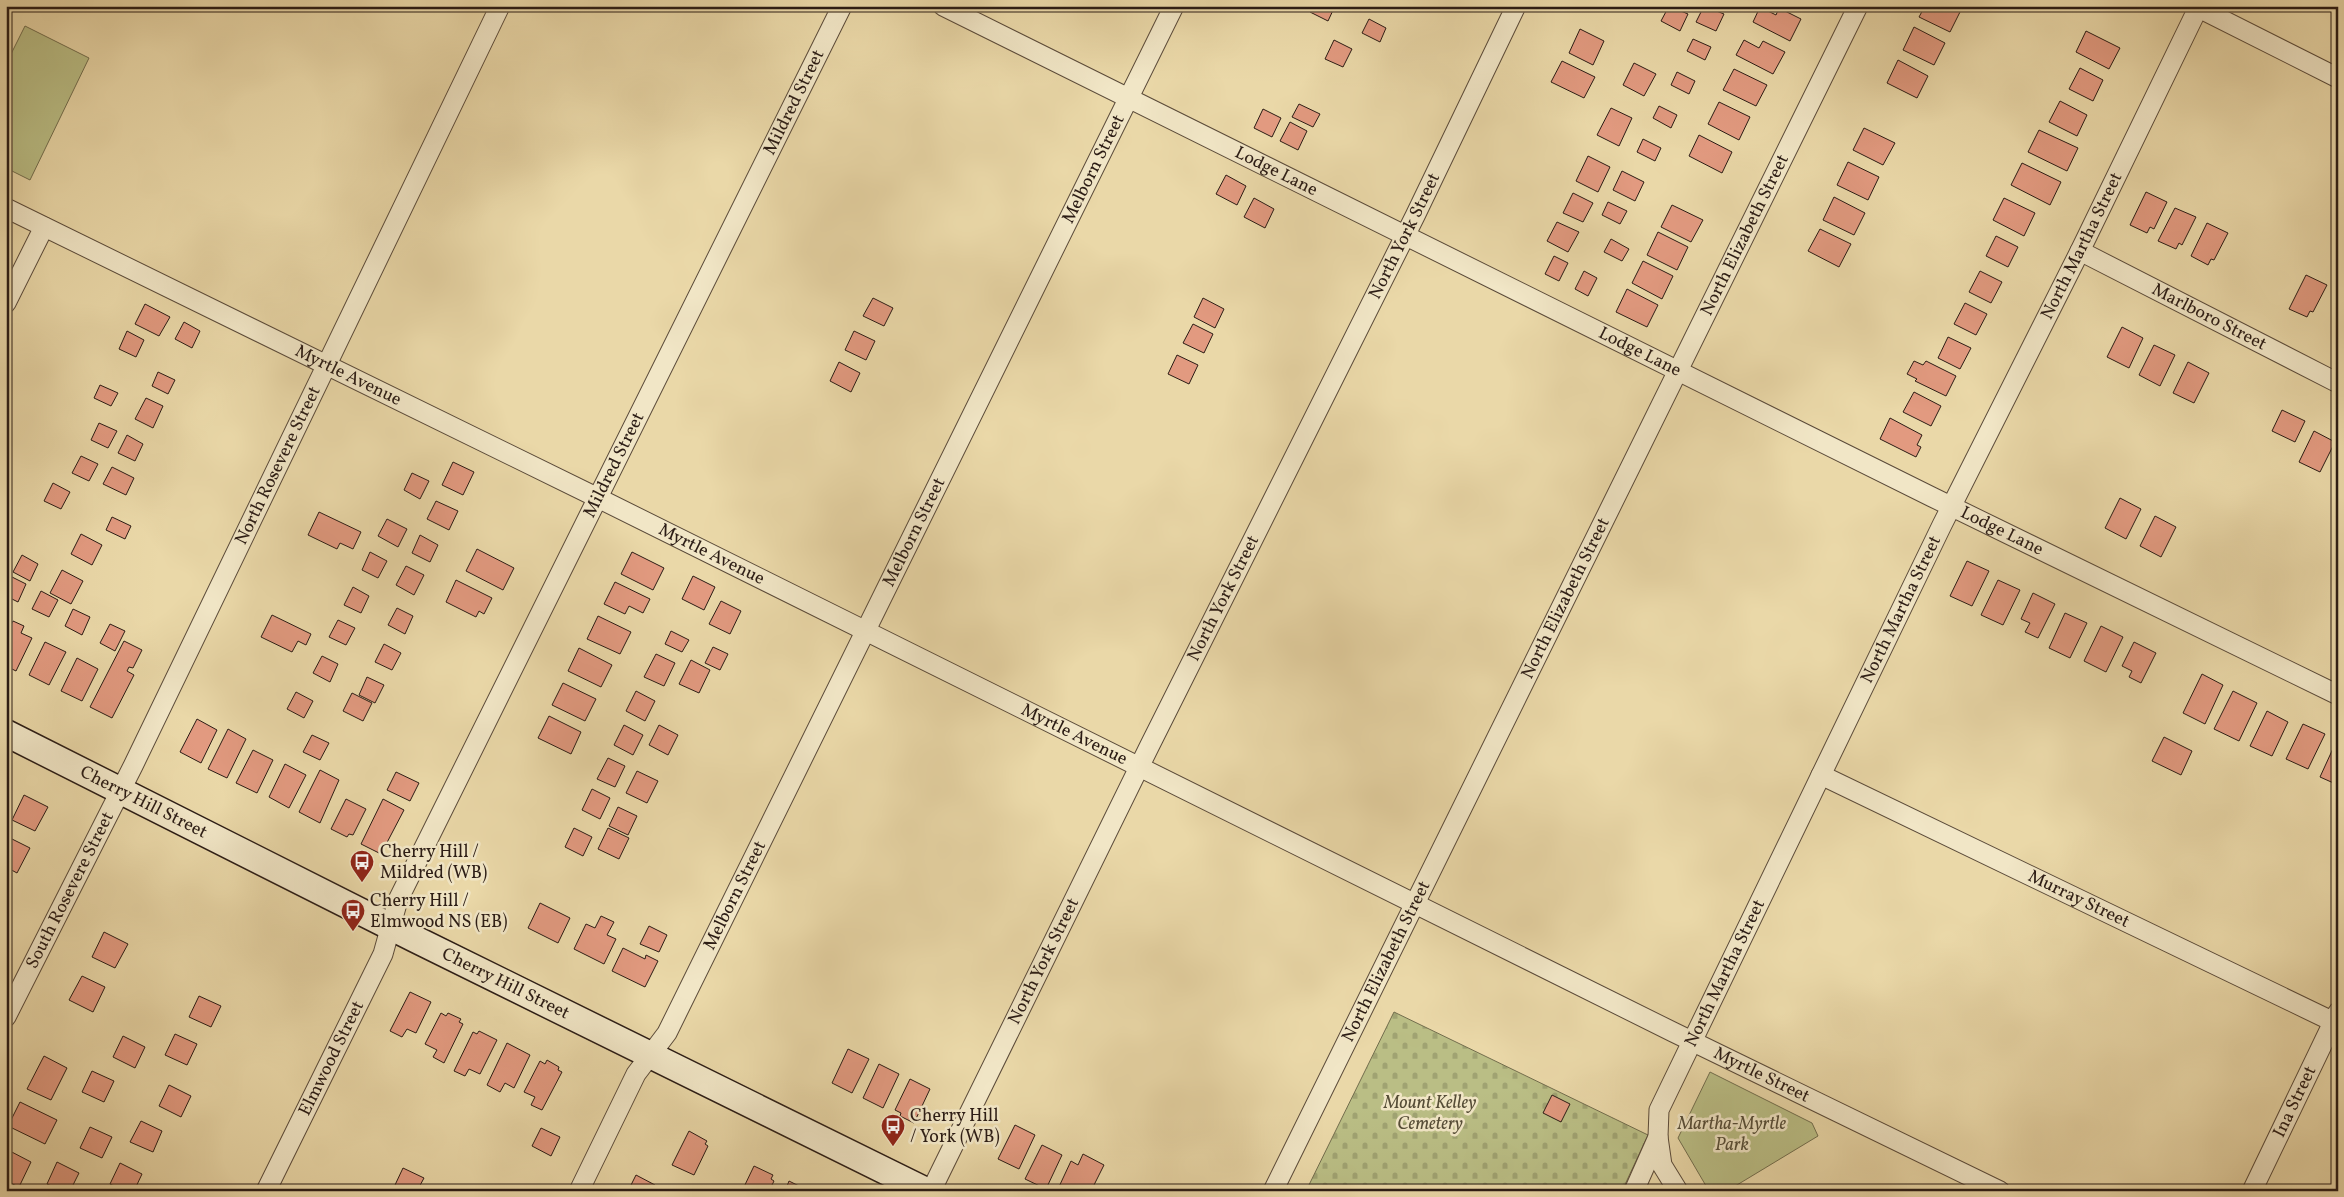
<svg xmlns="http://www.w3.org/2000/svg" width="2344" height="1197" font-family="Vollkorn,serif">
  <style>
    .cemetery { fill: url(#cemetery-stones); stroke: #726d4d }
    .green { fill: #babe85; stroke: #726d4d }
    .building { fill: #e29a80; stroke: #2b1c15 }
    .lines { fill: none; stroke-linecap: round; stroke-linejoin: round }
    .street-casing { stroke: #5b4b3a; stroke-width: 21 }
    .secondary-casing { stroke: #2b1c15; stroke-width: 29 }
    .street { stroke: #f1e6c6; stroke-width: 19 }
    .secondary { stroke: #f1e6c6; stroke-width: 26 }
    .labels { text-anchor: middle; dominant-baseline: central; stroke-width: 5; stroke-linejoin: round; paint-order: stroke }
    .street-label { font-size: 18px; fill: #2b1c15; stroke: #f1e6c6 }
    .poi-label { font-size: 18px; fill: #2b1c15; stroke: #f1e6c6; text-anchor: start }
    .park-label { font-size: 18px; font-style: italic; fill: #564d37; stroke: #f1e6c6 }
  </style>
  <defs>
    <pattern id="cemetery-stones" width="16" height="16" patternUnits="userSpaceOnUse" patternTransform="scale(1.25)"><rect width="16" height="16" fill="#babe85"/><path d="M2 7V4a2 2 0 0 1 4 0v3zM10 15v-3a2 2 0 0 1 4 0v3z" fill="#a0a372"/></pattern>
  </defs>
  <rect width="100%" height="100%" fill="#ead8a8"/>
  <filter id="stains"><feTurbulence type="fractalNoise" baseFrequency=".004" numOctaves="4"/><feColorMatrix values="0 0 0 0 .2 0 0 0 0 .09 0 0 0 0 .02 0 0 0 .5 -.17"/></filter>
  <radialGradient id="worn" r=".72"><stop offset=".6" stop-color="#630" stop-opacity="0"/><stop offset="1" stop-color="#630" stop-opacity=".3"/></radialGradient>
  <polygon class="cemetery" points="1394,1012 1648,1135 1622,1191 1306,1191"/>
  <g class="green">
    <polygon points="25,26 89,58 30,180 6,168 6,64"/>
    <polygon points="1710,1072 1812,1123 1818,1136 1727,1191 1709,1191 1678,1138"/>
  </g>
  <g class="building">
    <polygon points="1313,6 1335,6 1328,21 1310,12"/>
    <polygon points="1669,6 1688,14 1680,31 1661,21"/>
    <polygon points="1704,6 1724,14 1716,31 1696,22"/>
    <polygon points="1925,6 1954,6 1961,10 1950,32 1919,17"/>
    <polygon points="1760,7 1776,15 1779,8 1801,19 1790,41 1753,22"/>
    <polygon points="1369,19 1386,28 1380,42 1362,33"/>
    <polygon points="1914,27 1945,43 1934,65 1903,50"/>
    <polygon points="1580,29 1604,41 1593,65 1569,53"/>
    <polygon points="2086,31 2120,48 2109,69 2076,52"/>
    <polygon points="1693,39 1711,47 1705,60 1687,51"/>
    <polygon points="1334,40 1352,49 1343,67 1325,59"/>
    <polygon points="1744,40 1759,48 1763,41 1785,52 1773,74 1736,55"/>
    <polygon points="1898,60 1928,76 1917,98 1887,83"/>
    <polygon points="1562,61 1595,77 1584,98 1551,82"/>
    <polygon points="1634,63 1656,74 1644,96 1623,85"/>
    <polygon points="2080,68 2103,80 2093,101 2069,89"/>
    <polygon points="1734,69 1767,85 1756,106 1723,90"/>
    <polygon points="1677,72 1695,81 1689,94 1671,85"/>
    <polygon points="2060,101 2087,115 2077,136 2049,122"/>
    <polygon points="1719,102 1750,117 1739,140 1708,124"/>
    <polygon points="1299,104 1320,114 1313,127 1292,117"/>
    <polygon points="1659,106 1677,115 1671,128 1653,118"/>
    <polygon points="1611,108 1632,118 1619,146 1597,135"/>
    <polygon points="1263,109 1281,118 1272,137 1254,128"/>
    <polygon points="1290,122 1307,131 1298,150 1280,141"/>
    <polygon points="1864,128 1895,143 1883,165 1853,150"/>
    <polygon points="2039,130 2078,148 2067,171 2028,152"/>
    <polygon points="1699,135 1732,152 1722,173 1689,156"/>
    <polygon points="1643,139 1661,148 1655,161 1637,152"/>
    <polygon points="1588,156 1610,167 1598,192 1576,181"/>
    <polygon points="1848,162 1879,177 1868,200 1837,185"/>
    <polygon points="2022,163 2061,182 2050,205 2011,185"/>
    <polygon points="1622,171 1644,182 1635,201 1613,190"/>
    <polygon points="1226,175 1246,186 1237,205 1216,194"/>
    <polygon points="2146,192 2167,202 2154,229 2150,227 2147,233 2130,225"/>
    <polygon points="1573,193 1593,203 1583,222 1563,213"/>
    <polygon points="1834,197 1865,213 1854,235 1823,220"/>
    <polygon points="1254,198 1274,209 1265,228 1244,217"/>
    <polygon points="2004,198 2035,213 2024,236 1993,220"/>
    <polygon points="1608,202 1627,211 1620,224 1602,215"/>
    <polygon points="1672,205 1703,220 1691,242 1661,227"/>
    <polygon points="2175,208 2196,217 2182,245 2179,243 2176,249 2158,241"/>
    <polygon points="1557,222 1579,232 1568,252 1547,241"/>
    <polygon points="2207,223 2228,233 2214,260 2211,259 2208,265 2191,256"/>
    <polygon points="1820,229 1851,244 1839,267 1808,251"/>
    <polygon points="1658,232 1688,247 1677,270 1647,255"/>
    <polygon points="1996,236 2018,247 2008,267 1986,256"/>
    <polygon points="1611,239 1629,249 1622,261 1604,252"/>
    <polygon points="1554,256 1568,263 1559,281 1545,274"/>
    <polygon points="1643,261 1673,276 1662,299 1632,283"/>
    <polygon points="1584,271 1597,278 1588,296 1575,289"/>
    <polygon points="1980,271 2002,282 1991,303 1969,292"/>
    <polygon points="2306,275 2327,285 2313,312 2310,311 2307,317 2289,309"/>
    <polygon points="1627,289 1658,305 1647,327 1616,312"/>
    <polygon points="873,298 893,308 884,326 863,316"/>
    <polygon points="1203,298 1224,309 1215,328 1194,317"/>
    <polygon points="1965,303 1987,314 1976,335 1954,324"/>
    <polygon points="145,304 170,317 159,336 135,324"/>
    <polygon points="184,322 200,331 192,348 175,339"/>
    <polygon points="1193,324 1213,334 1204,353 1183,343"/>
    <polygon points="2122,327 2143,338 2129,368 2107,357"/>
    <polygon points="127,331 144,340 136,357 119,349"/>
    <polygon points="854,331 875,341 866,360 845,350"/>
    <polygon points="1948,337 1971,348 1960,369 1938,358"/>
    <polygon points="2154,345 2175,355 2160,386 2139,375"/>
    <polygon points="1177,355 1198,365 1189,384 1168,374"/>
    <polygon points="1914,361 1923,365 1926,361 1956,376 1946,396 1915,381 1917,379 1907,374"/>
    <polygon points="839,362 860,373 851,392 830,381"/>
    <polygon points="2188,362 2209,373 2194,403 2173,393"/>
    <polygon points="158,372 175,380 168,394 152,386"/>
    <polygon points="100,385 118,393 111,406 94,398"/>
    <polygon points="1914,392 1941,406 1931,426 1903,412"/>
    <polygon points="146,398 163,406 153,428 135,419"/>
    <polygon points="2282,410 2305,421 2295,442 2272,431"/>
    <polygon points="1890,418 1922,435 1917,445 1921,447 1916,457 1880,439"/>
    <polygon points="99,423 117,431 108,448 91,440"/>
    <polygon points="2314,431 2335,442 2320,472 2299,462"/>
    <polygon points="127,435 143,444 135,461 118,453"/>
    <polygon points="81,456 98,464 89,481 72,473"/>
    <polygon points="453,462 474,472 463,495 442,485"/>
    <polygon points="112,467 134,478 126,495 103,484"/>
    <polygon points="412,473 429,481 420,499 404,490"/>
    <polygon points="53,483 70,492 61,509 44,501"/>
    <polygon points="2120,498 2141,509 2126,539 2105,528"/>
    <polygon points="436,501 458,511 449,530 427,519"/>
    <polygon points="319,512 361,532 353,549 340,543 337,549 308,535"/>
    <polygon points="2155,516 2176,527 2161,557 2140,546"/>
    <polygon points="112,517 131,526 125,539 106,530"/>
    <polygon points="387,519 407,529 398,547 378,536"/>
    <polygon points="81,534 102,545 92,565 71,554"/>
    <polygon points="420,535 438,545 430,562 412,553"/>
    <polygon points="477,549 514,568 503,590 466,571"/>
    <polygon points="370,552 387,561 378,578 362,570"/>
    <polygon points="632,552 664,568 653,590 621,574"/>
    <polygon points="22,555 38,564 30,581 13,572"/>
    <polygon points="1967,561 1989,571 1972,606 1950,596"/>
    <polygon points="406,566 424,575 414,595 396,585"/>
    <polygon points="62,570 83,581 71,604 50,593"/>
    <polygon points="10,576 26,584 18,602 6,596 6,583"/>
    <polygon points="693,576 715,587 704,610 682,599"/>
    <polygon points="456,580 492,598 484,614 479,611 476,617 446,602"/>
    <polygon points="1998,580 2020,590 2003,625 1981,615"/>
    <polygon points="615,582 650,599 643,613 629,606 625,614 604,604"/>
    <polygon points="353,587 369,596 361,613 344,605"/>
    <polygon points="41,591 58,600 49,617 32,609"/>
    <polygon points="2033,593 2055,604 2038,638 2025,632 2030,623 2021,619"/>
    <polygon points="721,601 741,611 730,634 709,624"/>
    <polygon points="397,608 413,616 405,634 388,625"/>
    <polygon points="73,609 90,617 82,635 65,626"/>
    <polygon points="2065,613 2087,623 2070,658 2049,648"/>
    <polygon points="272,615 311,634 306,645 298,641 292,652 261,637"/>
    <polygon points="598,616 631,632 620,654 587,639"/>
    <polygon points="338,620 355,628 346,645 329,637"/>
    <polygon points="13,621 24,626 21,633 32,638 16,671 6,666 6,634"/>
    <polygon points="110,624 125,631 115,651 100,643"/>
    <polygon points="2101,626 2123,637 2106,672 2084,661"/>
    <polygon points="671,631 689,640 682,652 665,644"/>
    <polygon points="124,641 142,650 133,668 129,667 127,671 134,675 112,718 90,707"/>
    <polygon points="45,642 66,652 49,685 29,675"/>
    <polygon points="2134,642 2156,653 2141,683 2129,677 2132,671 2122,666"/>
    <polygon points="384,644 401,653 392,670 375,662"/>
    <polygon points="713,647 728,654 720,670 705,663"/>
    <polygon points="579,648 612,665 601,687 568,671"/>
    <polygon points="656,654 675,663 664,686 644,677"/>
    <polygon points="322,656 338,664 330,682 313,673"/>
    <polygon points="77,658 98,669 82,701 61,691"/>
    <polygon points="691,660 710,670 699,693 679,684"/>
    <polygon points="2202,674 2223,685 2205,724 2183,713"/>
    <polygon points="367,677 384,685 375,703 359,695"/>
    <polygon points="563,683 596,699 585,721 552,705"/>
    <polygon points="636,691 655,701 645,721 626,711"/>
    <polygon points="2233,691 2257,703 2239,741 2214,729"/>
    <polygon points="296,692 313,701 304,718 287,709"/>
    <polygon points="352,693 372,703 363,721 343,711"/>
    <polygon points="2267,711 2288,722 2272,756 2250,746"/>
    <polygon points="549,716 581,732 571,754 538,738"/>
    <polygon points="197,719 217,730 201,763 180,752"/>
    <polygon points="2303,724 2325,734 2308,769 2286,759"/>
    <polygon points="624,725 643,735 633,755 614,745"/>
    <polygon points="659,725 678,735 668,755 649,745"/>
    <polygon points="228,729 246,739 227,778 208,769"/>
    <polygon points="312,735 329,743 320,760 303,752"/>
    <polygon points="2164,737 2192,751 2181,775 2152,761"/>
    <polygon points="2336,742 2338,742 2338,785 2320,777"/>
    <polygon points="253,750 273,760 257,793 236,783"/>
    <polygon points="608,758 625,766 615,787 597,779"/>
    <polygon points="285,764 306,775 289,808 269,797"/>
    <polygon points="320,770 339,780 320,823 299,812"/>
    <polygon points="637,771 658,781 647,803 626,793"/>
    <polygon points="396,772 419,783 410,801 387,790"/>
    <polygon points="592,789 610,798 600,819 582,810"/>
    <polygon points="24,795 48,807 35,831 12,820"/>
    <polygon points="346,799 366,809 353,835 349,834 347,837 331,829"/>
    <polygon points="383,799 404,810 381,854 361,844"/>
    <polygon points="618,807 637,816 628,835 609,826"/>
    <polygon points="574,828 592,837 583,856 565,847"/>
    <polygon points="608,828 629,838 619,859 598,849"/>
    <polygon points="6,836 30,848 17,873 6,867"/>
    <polygon points="540,903 570,918 558,943 528,928"/>
    <polygon points="601,916 614,922 607,935 616,939 604,964 574,949 586,924 595,928"/>
    <polygon points="649,926 667,935 659,952 640,944"/>
    <polygon points="104,932 128,944 115,968 92,957"/>
    <polygon points="623,948 645,959 646,955 658,961 645,987 612,971"/>
    <polygon points="82,976 105,987 93,1012 69,1000"/>
    <polygon points="410,992 431,1002 416,1033 407,1029 402,1037 390,1031"/>
    <polygon points="199,996 221,1006 211,1027 189,1017"/>
    <polygon points="441,1013 446,1016 448,1013 461,1019 459,1022 463,1024 444,1063 433,1057 437,1050 425,1044"/>
    <polygon points="479,1031 497,1040 480,1074 469,1069 465,1076 454,1071 473,1032 477,1034"/>
    <polygon points="175,1034 197,1044 187,1065 165,1055"/>
    <polygon points="123,1036 145,1047 135,1068 113,1057"/>
    <polygon points="507,1043 530,1055 514,1088 505,1083 500,1092 487,1085"/>
    <polygon points="848,1049 869,1059 852,1093 832,1083"/>
    <polygon points="44,1056 67,1068 51,1100 27,1089"/>
    <polygon points="547,1060 559,1067 558,1070 562,1072 542,1110 531,1105 535,1097 524,1092 540,1061 545,1064"/>
    <polygon points="879,1064 899,1074 883,1108 863,1098"/>
    <polygon points="92,1071 114,1081 104,1102 82,1092"/>
    <polygon points="910,1079 930,1089 914,1123 900,1116 901,1113 895,1110"/>
    <polygon points="169,1085 191,1096 181,1117 159,1106"/>
    <polygon points="1552,1095 1570,1104 1561,1122 1543,1113"/>
    <polygon points="20,1102 57,1120 45,1144 8,1126"/>
    <polygon points="141,1121 162,1131 153,1152 130,1142"/>
    <polygon points="1015,1125 1035,1135 1019,1169 998,1159"/>
    <polygon points="90,1127 112,1137 102,1158 80,1148"/>
    <polygon points="541,1128 560,1137 551,1156 532,1146"/>
    <polygon points="689,1131 707,1141 705,1144 708,1146 694,1175 672,1165"/>
    <polygon points="1042,1145 1062,1155 1046,1189 1025,1179"/>
    <polygon points="6,1149 31,1162 19,1187 6,1181"/>
    <polygon points="1083,1154 1104,1165 1091,1191 1057,1191 1071,1161 1078,1165"/>
    <polygon points="57,1162 79,1173 70,1191 62,1191 47,1184"/>
    <polygon points="120,1163 142,1174 134,1191 124,1191 110,1184"/>
    <polygon points="754,1166 773,1175 771,1179 774,1181 769,1191 742,1191"/>
    <polygon points="403,1168 424,1178 417,1191 407,1191 395,1185"/>
    <polygon points="636,1175 655,1185 652,1191 628,1191"/>
    <polygon points="789,1181 809,1191 785,1191"/>
  </g>
  <g class="lines">
    <defs>
      <g id="street">
        <path id="s1" d="M943,6L1932,497L2338,695"/>
        <polyline points="2195,6 2338,78"/>
        <path id="s2" d="M6,208L598,498L1673,1032L2000,1191"/>
        <path id="s3" d="M2080,251L2338,383"/>
        <polyline points="6,303 44,227"/>
        <path id="s4" d="M1821,775L2338,1024"/>
        <path id="s5" d="M6,1017L133,766L500,6"/>
        <polyline points="1658,1137 1662,1165 1678,1191"/>
        <path id="s6" d="M266,1191L383,954L398,900L842,6"/>
        <path id="s7" d="M579,1191L636,1074L667,1033L1174,6"/>
        <path id="s8" d="M931,1191L1149,747L1415,216L1516,6"/>
        <path id="s9" d="M1273,1191L1858,6"/>
        <path id="s10" d="M1634,1191L1658,1137L1659,1110L1942,525L2080,251L2199,6"/>
        <path id="s11" d="M2252,1191L2338,1012"/>
      </g>
      <g id="secondary">
        <path id="s12" d="M6,733L415,939L926,1191"/>
      </g>
    </defs>
    <use href="#street" class="street-casing"/>
    <use href="#secondary" class="secondary-casing"/>
    <use href="#street" class="street"/>
    <use href="#secondary" class="secondary"/>
  </g>
  <defs>
    <symbol id="bus-pin" viewBox="-11 -11 22 30"><path d="M0 17L-7.5 6A9.5 9.5 0 1 1 7.5 6Z" fill="#8f2418" stroke="#f1e6c6"/><path d="M-5-6H5V4H4V6H2V4H-2V6H-4V4H-5ZM-3.5-4V0h7V-4ZM-3.5 1.2v1.5H-2V1.2ZM2 1.2v1.5H3.5V1.2Z" fill="#fff"/></symbol>
  </defs>
  <g fill-rule="evenodd">
    <use href="#bus-pin" x="348" y="848" width="28" height="38"/>
    <use href="#bus-pin" x="339" y="897" width="28" height="38"/>
    <use href="#bus-pin" x="879" y="1112" width="28" height="38"/>
  </g>
  <g class="labels">
    <g class="street-label">
      <text stroke="none"><textPath href="#s6" startOffset="1211">Mildred Street</textPath></text>
      <text stroke="none"><textPath href="#s7" startOffset="1145">Melborn Street</textPath></text>
      <text stroke="none"><textPath href="#s1" startOffset="372">Lodge Lane</textPath></text>
      <text stroke="none"><textPath href="#s9" startOffset="1066">North Elizabeth Street</textPath></text>
      <text stroke="none"><textPath href="#s8" startOffset="1066">North York Street</textPath></text>
      <text stroke="none"><textPath href="#s10" startOffset="1048">North Martha Street</textPath></text>
      <text stroke="none"><textPath href="#s3" startOffset="145">Marlboro Street</textPath></text>
      <text stroke="none"><textPath href="#s1" startOffset="778">Lodge Lane</textPath></text>
      <text stroke="none"><textPath href="#s2" startOffset="381">Myrtle Avenue</textPath></text>
      <text stroke="none"><textPath href="#s5" startOffset="615">North Rosevere Street</textPath></text>
      <text stroke="none"><textPath href="#s6" startOffset="806">Mildred Street</textPath></text>
      <text stroke="none"><textPath href="#s7" startOffset="740">Melborn Street</textPath></text>
      <text stroke="none"><textPath href="#s1" startOffset="1182">Lodge Lane</textPath></text>
      <text stroke="none"><textPath href="#s2" startOffset="786">Myrtle Avenue</textPath></text>
      <text stroke="none"><textPath href="#s8" startOffset="661">North York Street</textPath></text>
      <text stroke="none"><textPath href="#s9" startOffset="661">North Elizabeth Street</textPath></text>
      <text stroke="none"><textPath href="#s10" startOffset="642">North Martha Street</textPath></text>
      <text stroke="none"><textPath href="#s2" startOffset="1191">Myrtle Avenue</textPath></text>
      <text stroke="none"><textPath href="#s12" startOffset="154">Cherry Hill Street</textPath></text>
      <text stroke="none"><textPath href="#s5" startOffset="142">South Rosevere Street</textPath></text>
      <text stroke="none"><textPath href="#s7" startOffset="335">Melborn Street</textPath></text>
      <text stroke="none"><textPath href="#s4" startOffset="286">Murray Street</textPath></text>
      <text stroke="none"><textPath href="#s8" startOffset="256">North York Street</textPath></text>
      <text stroke="none"><textPath href="#s9" startOffset="256">North Elizabeth Street</textPath></text>
      <text stroke="none"><textPath href="#s10" startOffset="238">North Martha Street</textPath></text>
      <text stroke="none"><textPath href="#s12" startOffset="559">Cherry Hill Street</textPath></text>
      <text stroke="none"><textPath href="#s6" startOffset="148">Elmwood Street</textPath></text>
      <text stroke="none"><textPath href="#s2" startOffset="1958">Myrtle Street</textPath></text>
      <text stroke="none"><textPath href="#s11" startOffset="99">Ina Street</textPath></text>
    </g>
    <g class="poi-label">
      <text x="380" y="852">Cherry Hill /<tspan x="380" dy="21">Mildred (WB)</tspan></text>
      <text x="370" y="901">Cherry Hill /<tspan x="370" dy="21">Elmwood NS (EB)</tspan></text>
      <text x="910" y="1116">Cherry Hill<tspan x="910" dy="21">/ York (WB)</tspan></text>
    </g>
    <g class="park-label">
      <text x="1430" y="1103">Mount Kelley<tspan x="1430" dy="21">Cemetery</tspan></text>
      <text x="1732" y="1124">Martha-Myrtle<tspan x="1732" dy="21">Park</tspan></text>
    </g>
  </g>
  <rect width="2344" height="1197" fill="none" stroke="#ead8a8" stroke-width="25"/>
  <rect x="8" y="8" width="2329" height="1182" fill="none" stroke="#2b1c15" stroke-width="2.5"/>
  <rect x="12" y="12" width="2319" height="1172" fill="none" stroke="#2b1c15"/>
  <rect width="100%" height="100%" filter="url(#stains)"/>
  <rect width="100%" height="100%" fill="url(#worn)"/>
</svg>
